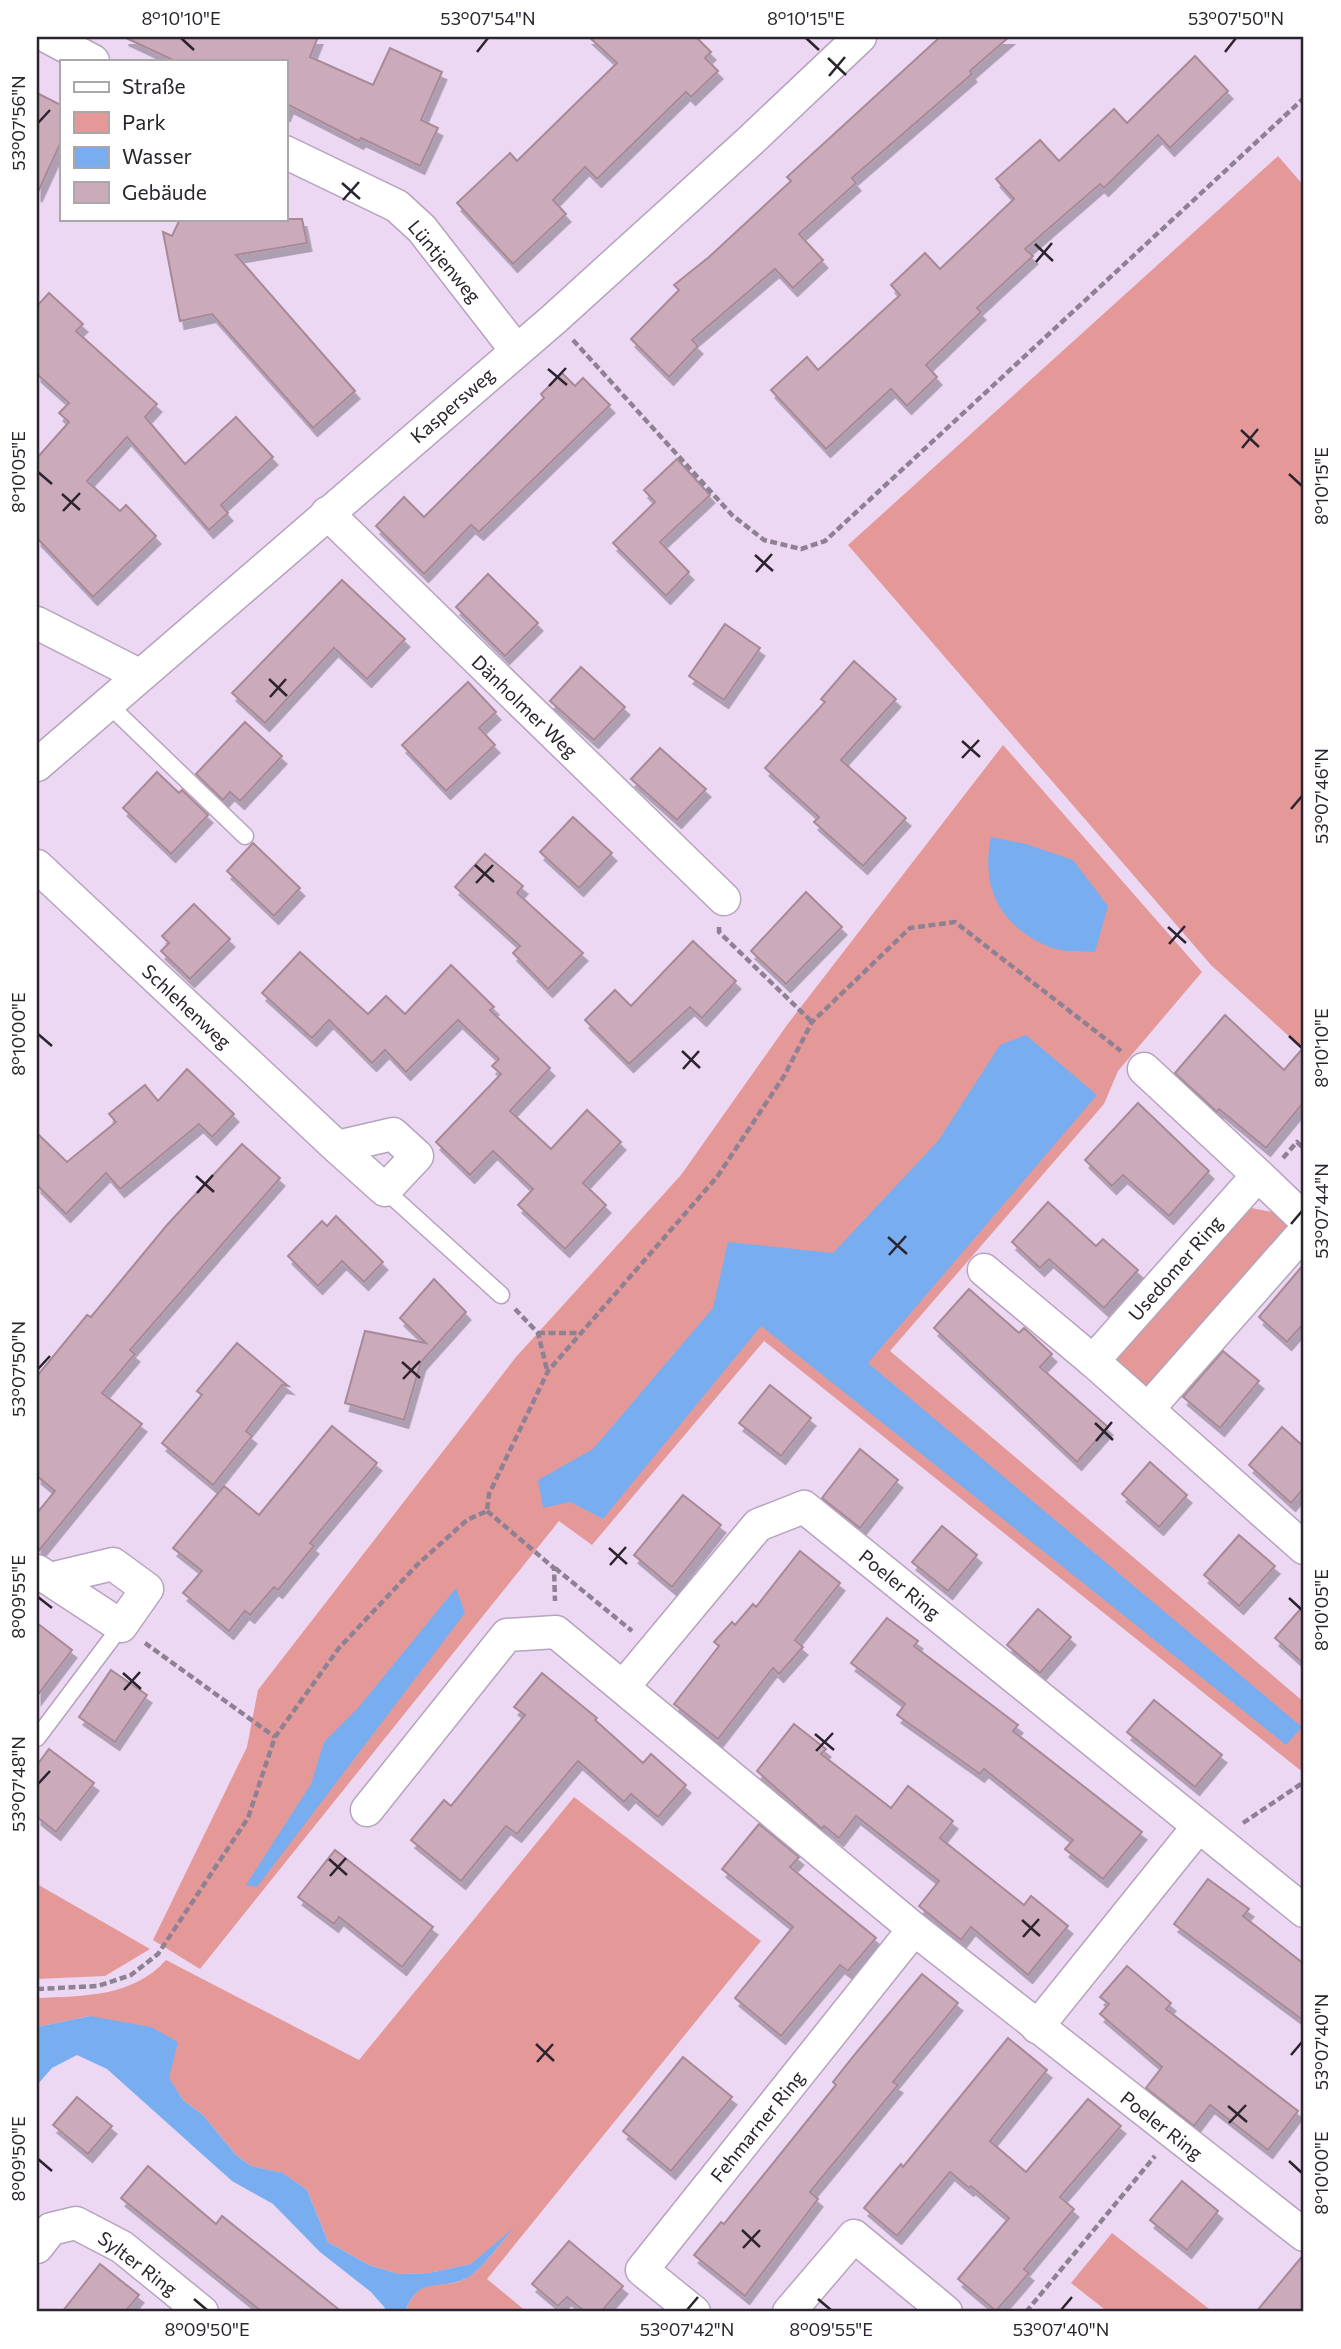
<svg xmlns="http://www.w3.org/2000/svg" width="1341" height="2349" font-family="Commissioner,sans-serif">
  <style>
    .green { fill: #e49998 }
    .water { fill: #78aef0 }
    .building { fill: #cbaab9; stroke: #a88997; stroke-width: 2; filter: url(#shadow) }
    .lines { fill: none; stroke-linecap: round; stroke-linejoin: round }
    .lane-casing { stroke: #b6a3bd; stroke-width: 19 }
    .street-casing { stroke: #b6a3bd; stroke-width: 35 }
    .path { stroke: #8f8194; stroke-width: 4.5; stroke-dasharray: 7 3.5; stroke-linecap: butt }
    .lane { stroke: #fff; stroke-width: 16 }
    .street { stroke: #fff; stroke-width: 32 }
    .ticks { fill: none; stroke: #2b242e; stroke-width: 2.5 }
    .labels { text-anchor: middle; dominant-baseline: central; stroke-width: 5; stroke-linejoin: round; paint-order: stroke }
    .street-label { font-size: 19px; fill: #2b242e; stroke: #fff }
    .neatline { fill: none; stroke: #2b242e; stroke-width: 2.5 }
    .ticks-label { font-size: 18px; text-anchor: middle; fill: #2b242e }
  </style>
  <defs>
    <filter id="shadow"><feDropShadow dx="4.5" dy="8" stdDeviation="0" flood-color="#0004"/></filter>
  </defs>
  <rect width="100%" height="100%" fill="#ecd8f3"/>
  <g class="green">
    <polygon points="1278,156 1304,186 1304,1050 1211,965 848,545"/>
    <polygon points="1003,745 1202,972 1118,1071 1104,1104 890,1351 1304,1702 1304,1768 1300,1770 764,1341 592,1545 559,1521 200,1969 153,1940 247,1747 258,1690 516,1357 681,1175 787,1025"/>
    <polygon points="1251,1208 1278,1213 1291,1230 1150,1393 1120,1369 1116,1357"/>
    <path d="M574,1797L761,1941L487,2279L527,2312H405C421,2270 441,2294 468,2277C480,2271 501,2243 510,2232L472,2264L429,2273L399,2274L369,2265L328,2242L307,2190L282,2173L251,2166L236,2155L203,2115L183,2100L169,2079L90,2016L37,2027V1998C84,1996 133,1997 166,1960L359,2060Z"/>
    <polygon points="37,1884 150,1949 105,1976 37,1979"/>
    <polygon points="1112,2233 1213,2312 1108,2312 1071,2283"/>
  </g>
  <g class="water">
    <path d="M991,837L1026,844L1073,860L1108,906L1095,952C1082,951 1065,952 1052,948C1002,928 980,890 991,837Z"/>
    <polygon points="1026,1035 1097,1095 868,1363 1302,1727 1286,1745 761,1326 603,1519 570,1502 543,1508 538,1480 593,1449 713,1308 728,1242 833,1253 938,1141 1000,1045"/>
    <polygon points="456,1588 465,1613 257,1887 246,1885 311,1784 324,1742 358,1708"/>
    <path d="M90,2016L151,2027L178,2042L169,2078L183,2100L203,2115L236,2155L251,2166L283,2173L307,2190L328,2242L369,2265L399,2274L429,2273L471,2264L516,2226C504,2238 481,2271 467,2278C438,2292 419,2274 405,2312H382L385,2308L371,2292L320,2252L273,2204L232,2181L107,2069L77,2055L52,2068L37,2085V2027Z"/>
  </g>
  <g class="building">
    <polygon points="124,37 318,37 310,57 373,85 390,48 442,72 421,120 438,128 420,166 361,138 359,141 289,105 285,114 285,61 175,61"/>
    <polygon points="589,37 696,37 711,52 705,58 718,71 691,97 686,92 597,179 585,167 553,200 566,214 513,264 457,203 510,153 517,161 617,63"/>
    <polygon points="940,37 1009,37 970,71 972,74 852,178 856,183 799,234 823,260 793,288 775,269 692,340 698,346 669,377 631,339 679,290 674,285 709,257 791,181 787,177"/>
    <polygon points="1195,56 1228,91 1170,148 1158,135 1104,188 1100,184 1025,249 1033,256 977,308 981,312 926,365 937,377 907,406 891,389 826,449 771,390 807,357 818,370 900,295 891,285 925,253 940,269 1014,199 996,179 1040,140 1059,161 1114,109 1127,123"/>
    <polygon points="37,93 61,105 61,142 37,194"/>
    <polygon points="180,219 302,219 307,243 236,255 355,391 313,428 212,314 180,321 163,232 172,236"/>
    <polygon points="49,293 83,324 76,331 157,404 145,417 185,464 236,417 273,457 221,505 228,513 209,530 127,437 87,481 120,511 126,505 156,536 93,597 37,538 37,458 69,422 59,413 69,403 37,374 37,306"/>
    <polygon points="562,373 575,386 583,378 610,405 479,532 471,525 424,574 376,526 404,497 424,517 544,398 541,394"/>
    <polygon points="677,459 710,495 660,542 689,572 666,596 613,543 655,502 644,490"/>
    <polygon points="488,574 538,623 505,656 456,607"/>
    <polygon points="342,580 405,639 367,679 334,648 265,723 232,693"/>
    <polygon points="725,624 760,648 724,700 689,676"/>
    <polygon points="854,661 896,699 841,760 906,818 863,866 814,822 819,817 765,768 825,702 821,699"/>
    <polygon points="581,667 625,707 594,740 550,701"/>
    <polygon points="468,682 496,712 479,728 495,745 446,791 402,745"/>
    <polygon points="245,722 282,756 240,801 230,792 223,800 196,774"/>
    <polygon points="660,748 706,789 677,820 631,779"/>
    <polygon points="157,772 179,793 182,790 208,815 171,854 123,808"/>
    <polygon points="573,817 612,853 579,888 540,852"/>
    <polygon points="253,843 300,888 274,916 227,871"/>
    <polygon points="485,854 523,886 517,893 583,953 548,989 513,953 520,946 455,887"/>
    <polygon points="806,892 842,927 786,984 751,951"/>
    <polygon points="194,904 230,939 190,979 161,951 169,943 162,936"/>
    <polygon points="693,941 736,981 702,1018 690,1007 629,1064 585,1020 615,990 631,1006"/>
    <polygon points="300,952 368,1014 386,996 405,1014 451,965 494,1007 490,1010 550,1068 510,1111 551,1149 587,1110 621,1142 583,1183 606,1205 565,1249 518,1205 533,1189 493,1151 470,1175 436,1142 501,1074 492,1066 499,1059 458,1020 406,1072 385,1050 372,1063 329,1020 312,1038 262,993"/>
    <polygon points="1225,1015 1284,1070 1304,1047 1304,1102 1266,1148 1219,1109 1217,1112 1175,1073"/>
    <polygon points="187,1069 234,1114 212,1137 199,1124 120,1189 106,1173 66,1214 37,1185 37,1133 67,1162 116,1122 109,1114 145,1085 158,1101"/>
    <polygon points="1138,1103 1209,1171 1169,1216 1123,1175 1112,1186 1085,1160"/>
    <polygon points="242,1144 280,1178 130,1350 135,1354 102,1393 142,1424 37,1553 37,1513 55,1491 37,1476 37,1376 87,1315 91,1317 167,1225"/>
    <polygon points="1048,1202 1096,1246 1103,1239 1138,1270 1104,1308 1049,1259 1040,1268 1012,1242"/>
    <polygon points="336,1216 383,1262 364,1282 342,1261 318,1286 288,1256 322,1221 327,1226"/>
    <polygon points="1304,1264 1304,1323 1287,1342 1259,1317"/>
    <polygon points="434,1279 466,1312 421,1362 404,1420 345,1403 365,1331 426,1343 400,1318"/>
    <polygon points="969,1289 1019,1333 1024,1328 1052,1354 1040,1367 1108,1427 1077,1462 934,1328"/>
    <polygon points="237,1343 288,1386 282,1385 246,1431 252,1436 213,1485 162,1443 202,1395 197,1391"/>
    <polygon points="1223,1351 1259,1381 1220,1428 1183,1397"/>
    <polygon points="770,1385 811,1418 781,1456 739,1423"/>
    <polygon points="332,1426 377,1463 310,1543 314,1546 278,1590 274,1587 250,1615 245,1611 229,1631 183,1593 202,1571 173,1548 224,1486 259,1515"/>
    <polygon points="1282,1427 1304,1447 1304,1488 1291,1503 1249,1465"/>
    <polygon points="860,1449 898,1480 860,1528 822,1498"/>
    <polygon points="1150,1462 1187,1495 1159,1527 1122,1494"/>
    <polygon points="683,1495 721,1525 672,1587 634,1555"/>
    <polygon points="942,1526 977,1555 948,1591 912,1562"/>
    <polygon points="1239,1535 1275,1566 1239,1606 1204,1575"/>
    <polygon points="800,1551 840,1583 795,1640 803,1647 779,1674 773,1668 718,1739 674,1704 719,1646 714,1642 732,1622 735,1625 753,1604 756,1607"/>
    <polygon points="1304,1605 1304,1664 1275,1638"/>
    <polygon points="1038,1609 1071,1637 1040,1673 1007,1645"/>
    <polygon points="887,1618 918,1641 914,1646 1018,1725 1013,1731 1142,1832 1103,1879 1065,1849 1073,1840 984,1769 980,1774 897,1715 905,1704 851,1663"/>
    <polygon points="37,1623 72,1650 37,1696"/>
    <polygon points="111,1670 147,1695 115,1742 79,1717"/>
    <polygon points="542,1673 597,1718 595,1720 643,1763 651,1754 686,1785 658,1817 631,1794 624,1802 578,1761 517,1834 506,1826 461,1881 411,1840 444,1800 451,1806 525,1715 514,1707"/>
    <polygon points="1154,1700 1222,1755 1195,1787 1127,1732"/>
    <polygon points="794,1724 826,1749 821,1754 891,1808 908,1786 953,1821 940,1838 1024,1905 1031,1896 1068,1926 1028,1975 971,1927 961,1940 919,1906 939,1881 856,1816 839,1838 824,1826 822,1829 757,1771"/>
    <polygon points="49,1749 94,1783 56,1832 37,1817 37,1765"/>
    <polygon points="759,1824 799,1857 790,1867 876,1938 848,1971 840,1965 781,2036 735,1998 793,1927 722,1869"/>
    <polygon points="335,1850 433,1927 402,1967 339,1917 334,1924 298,1897"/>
    <polygon points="1208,1879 1249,1909 1243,1916 1304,1964 1304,2021 1174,1924"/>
    <polygon points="1127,1966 1171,2003 1166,2009 1298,2111 1268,2150 1210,2105 1194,2126 1146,2088 1162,2067 1100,2014 1109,2004 1100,1997"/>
    <polygon points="922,1974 958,2003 893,2082 898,2085 810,2192 818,2199 745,2296 694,2255 721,2222 724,2224 836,2085 833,2082 856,2053"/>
    <polygon points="1008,2038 1047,2070 990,2141 1026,2172 1088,2099 1121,2126 1060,2197 1074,2209 1024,2269 1029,2273 996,2311 958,2279 1009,2218 971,2186 969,2188 950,2172 897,2236 864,2208 901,2164 903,2167"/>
    <polygon points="683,2057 732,2097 671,2171 623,2131"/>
    <polygon points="77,2097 112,2126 88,2154 53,2125"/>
    <polygon points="148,2166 216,2224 222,2216 342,2312 262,2312 121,2198"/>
    <polygon points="1182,2181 1218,2211 1187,2250 1150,2220"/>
    <polygon points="569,2241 623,2286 601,2312 585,2312 567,2297 558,2306 532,2284"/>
    <polygon points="1304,2254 1304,2312 1256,2312"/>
    <polygon points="100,2264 139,2295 125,2312 62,2312"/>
  </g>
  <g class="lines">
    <defs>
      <g id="lane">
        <polyline points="107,703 245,836"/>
        <polyline points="385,1190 501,1295"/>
        <polyline points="37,1738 121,1626"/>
      </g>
      <g id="street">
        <polyline points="48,37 93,61"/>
        <polyline points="285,152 397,206 422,229 516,350"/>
        <polyline points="327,513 724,899"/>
        <polyline points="37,623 139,675"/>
        <polyline points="37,765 554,319 749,142 860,37"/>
        <polyline points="37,866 337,1147 385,1190 417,1156 393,1134 337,1147"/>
        <polyline points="1144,1069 1258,1175"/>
        <polyline points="1304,1219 1258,1175 1093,1361 1304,1548"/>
        <polyline points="984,1270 1093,1361"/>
        <polyline points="1148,1409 1304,1232"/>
        <polyline points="37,1571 121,1626 147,1589 113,1564 50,1579"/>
        <polyline points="623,1687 758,1525 804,1507 1304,1911"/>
        <polyline points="367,1810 507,1635 556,1632 914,1929 1304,2235"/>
        <polyline points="1037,2027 1198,1827"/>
        <polyline points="37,2247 51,2229 76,2223 122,2247 202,2312"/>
        <polyline points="694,2312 642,2270 914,1929"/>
        <polyline points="789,2312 854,2236 946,2312"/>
      </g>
    </defs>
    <use href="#lane" class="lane-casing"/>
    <use href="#street" class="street-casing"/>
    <g class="path">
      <polyline points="573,340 732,515 764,540 801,549 825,541 1304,98"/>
      <polyline points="719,927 719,932 812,1022"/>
      <polyline points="1283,1158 1297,1142 1304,1149"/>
      <polyline points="515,1309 538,1333 547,1370"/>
      <polyline points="538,1333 578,1333"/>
      <polyline points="487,1511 554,1568 555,1601"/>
      <polyline points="555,1568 632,1631"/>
      <polyline points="145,1643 275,1737"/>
      <polyline points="1243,1823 1304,1782"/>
      <polyline points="37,1989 98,1986 131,1975 158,1954 248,1818 275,1737 339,1648 418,1564 467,1520 487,1511 489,1494 548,1371 717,1177 784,1076 812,1022 910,928 955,922 1121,1051"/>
      <polyline points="1026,2312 1155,2156"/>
    </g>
    <use href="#lane" class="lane"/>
    <use href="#street" class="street"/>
  </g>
  <path class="ticks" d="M181,38L194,50M806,38L819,50M477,52L488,38M1225,52L1236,38M828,58L846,75M829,76L845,57M38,123L50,110M342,183L360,199M343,200L359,182M1035,244L1053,261M1036,262L1052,243M548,369L567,385M549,386L566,368M1241,430L1259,447M1242,448L1258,429M38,472L52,484M1289,474L1302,486M62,494L80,510M63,511L80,493M755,555L773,571M756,572L772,554M269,679L287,696M270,697L286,679M962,741L980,757M962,758L979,740M1291,809L1302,796M475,865L494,882M476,883L493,865M1168,927L1186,943M1169,944L1185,926M38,1034L52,1046M1289,1036L1302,1048M682,1051L700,1068M683,1069L699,1051M196,1176L214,1192M197,1193L213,1175M1291,1224L1302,1211M888,1237L907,1254M889,1255L906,1236M402,1362L420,1378M38,1369L50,1356M403,1379L420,1361M1095,1423L1113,1440M1096,1441L1112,1422M609,1548L627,1564M610,1565L626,1547M38,1597L52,1608M1289,1598L1302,1610M123,1673L141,1689M124,1690L140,1672M815,1734L834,1750M816,1751L833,1733M38,1784L50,1771M329,1859L347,1875M330,1876L346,1858M1022,1920L1040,1936M1023,1937L1039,1919M536,2044L554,2061M1291,2055L1302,2042M537,2062L553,2044M1228,2106L1247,2122M1229,2123L1246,2105M38,2159L52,2171M1289,2161L1302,2173M742,2230L760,2247M743,2248L760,2230M194,2299L207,2310M818,2299L831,2310M687,2310L698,2297M1061,2310L1072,2297"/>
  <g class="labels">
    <g class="street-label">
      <text transform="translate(445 261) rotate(50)">Lüntjenweg</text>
      <text transform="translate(452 405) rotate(-41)">Kaspersweg</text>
      <text transform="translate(525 706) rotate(44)">Dänholmer Weg</text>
      <text transform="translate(187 1006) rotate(43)">Schlehenweg</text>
      <text transform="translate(1175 1268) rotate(-49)">Usedomer Ring</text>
      <text transform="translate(900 1584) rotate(39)">Poeler Ring</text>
      <text transform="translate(1162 2125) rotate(38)">Poeler Ring</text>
      <text transform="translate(757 2126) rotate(-51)">Fehmarner Ring</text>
      <text transform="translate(138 2263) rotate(37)">Sylter Ring</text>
    </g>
  </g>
  <rect width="1341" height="2349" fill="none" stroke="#ffffff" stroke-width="77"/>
  <rect x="60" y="60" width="228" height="161" fill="#ffffff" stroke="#aaa7ab" stroke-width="2"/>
  <rect x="74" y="82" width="35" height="10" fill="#ffffff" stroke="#aaa7ab" stroke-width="2"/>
  <text x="122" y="94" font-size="21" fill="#2b242e">Straße</text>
  <rect x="74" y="112" width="35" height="21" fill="#e49998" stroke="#aaa7ab" stroke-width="2"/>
  <text x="122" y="130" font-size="21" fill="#2b242e">Park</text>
  <rect x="74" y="147" width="35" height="21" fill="#78aef0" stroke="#aaa7ab" stroke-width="2"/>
  <text x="122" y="164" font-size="21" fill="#2b242e">Wasser</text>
  <rect x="74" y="182" width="35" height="21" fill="#cbaab9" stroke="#aaa7ab" stroke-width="2"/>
  <text x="122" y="200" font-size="21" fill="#2b242e">Gebäude</text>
  <rect x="38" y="38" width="1264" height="2272" class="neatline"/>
  <g class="ticks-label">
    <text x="181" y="25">8°10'10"E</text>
    <text x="488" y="25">53°07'54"N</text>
    <text x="806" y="25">8°10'15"E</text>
    <text x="1236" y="25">53°07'50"N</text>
    <text transform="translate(19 123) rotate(-90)" y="6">53°07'56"N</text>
    <text transform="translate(19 472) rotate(-90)" y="6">8°10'05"E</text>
    <text transform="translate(1322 486) rotate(-90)" y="6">8°10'15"E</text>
    <text transform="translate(1322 796) rotate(-90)" y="6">53°07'46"N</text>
    <text transform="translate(19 1034) rotate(-90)" y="6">8°10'00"E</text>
    <text transform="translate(1322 1048) rotate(-90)" y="6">8°10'10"E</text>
    <text transform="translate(1322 1211) rotate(-90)" y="6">53°07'44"N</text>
    <text transform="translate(19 1369) rotate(-90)" y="6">53°07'50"N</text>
    <text transform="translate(19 1597) rotate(-90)" y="6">8°09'55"E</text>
    <text transform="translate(1322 1610) rotate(-90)" y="6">8°10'05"E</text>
    <text transform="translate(19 1784) rotate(-90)" y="6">53°07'48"N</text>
    <text transform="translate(1322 2042) rotate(-90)" y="6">53°07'40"N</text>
    <text transform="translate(19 2159) rotate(-90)" y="6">8°09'50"E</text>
    <text transform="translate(1322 2173) rotate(-90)" y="6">8°10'00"E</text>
    <text x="207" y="2336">8°09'50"E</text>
    <text x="687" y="2336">53°07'42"N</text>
    <text x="831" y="2336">8°09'55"E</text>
    <text x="1061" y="2336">53°07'40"N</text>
  </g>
</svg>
